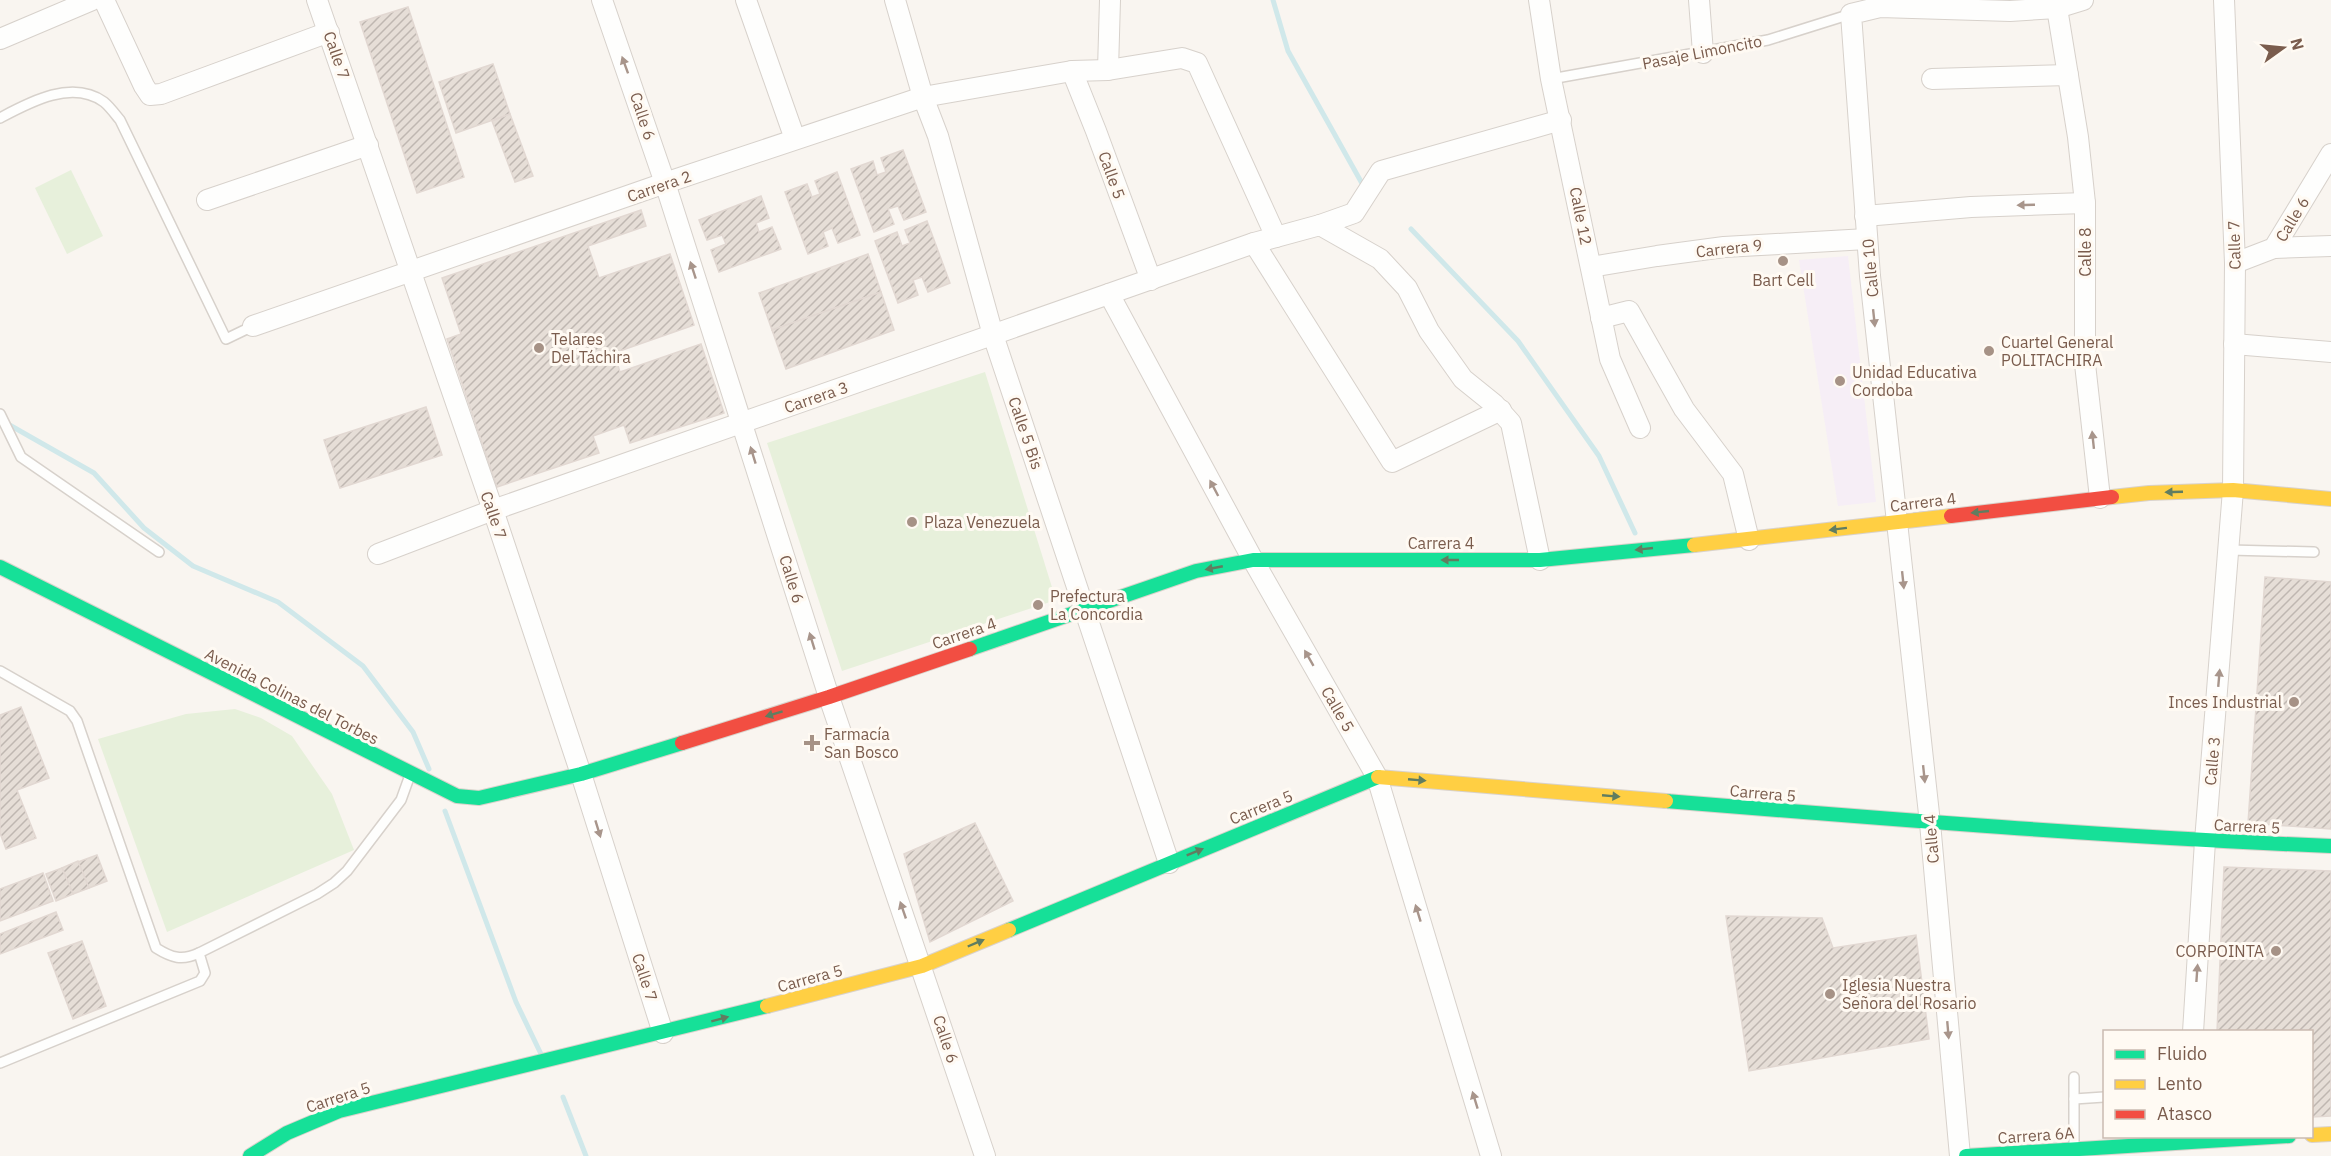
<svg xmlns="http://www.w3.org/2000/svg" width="2331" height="1156" font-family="'IBM Plex Sans',sans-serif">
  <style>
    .education { fill: #f6eef6 }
    .park { fill: #e7f0db }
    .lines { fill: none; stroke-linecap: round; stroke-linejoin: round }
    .stream { stroke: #d0e8ea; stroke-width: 5 }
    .building { fill: url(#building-hatch); stroke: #e2d8d2; stroke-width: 1.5 }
    .lane-casing { stroke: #d7d1cb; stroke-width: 12 }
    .street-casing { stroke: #d7d1cb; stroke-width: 22 }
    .fast-casing { stroke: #d9d2cb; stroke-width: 16 }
    .slow-casing { stroke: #d9d2cb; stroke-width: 16 }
    .jam-casing { stroke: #d9d2cb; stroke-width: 16 }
    .lane { stroke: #fefefd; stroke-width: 9 }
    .street { stroke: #fefefd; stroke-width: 20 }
    .fast { stroke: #16e098; stroke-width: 14 }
    .slow { stroke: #ffcf43; stroke-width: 14 }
    .jam { stroke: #f24e42; stroke-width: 14 }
    .oneway { fill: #a8958b }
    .oneway2 { fill: #617d60 }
    .poi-dot { fill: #a69286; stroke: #fffaf3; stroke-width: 2 }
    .labels { text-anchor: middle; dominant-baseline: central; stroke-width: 6; stroke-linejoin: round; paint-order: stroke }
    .street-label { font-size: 16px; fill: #7a5c4d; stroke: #fffaf3 }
    .poi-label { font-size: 16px; fill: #7a5c4d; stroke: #fffaf3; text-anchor: start }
  </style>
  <defs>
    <pattern id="building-hatch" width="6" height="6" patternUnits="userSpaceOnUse" patternTransform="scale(1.5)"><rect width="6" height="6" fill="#e6ded7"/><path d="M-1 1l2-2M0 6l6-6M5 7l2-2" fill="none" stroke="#bfb7b1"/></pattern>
  </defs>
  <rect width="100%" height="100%" fill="#f9f5f0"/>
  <polygon class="education" points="1848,256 1876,502 1838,506 1799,260"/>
  <g class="park">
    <polygon points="71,170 103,236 67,254 35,188"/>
    <polygon points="985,372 1056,600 842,671 767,443"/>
    <polygon points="235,709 261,718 292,736 332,794 354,850 167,932 98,739 186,714"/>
  </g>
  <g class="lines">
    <g class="stream">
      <polyline points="1273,0 1288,51 1364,187"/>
      <polyline points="1411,229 1518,341 1599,456 1635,533"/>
      <polyline points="6,423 94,473 144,528 193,566 278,602 363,666 413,732 429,769"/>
      <polyline points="445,811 516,1002 541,1054"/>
      <polyline points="563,1097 586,1156"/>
    </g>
  </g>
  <g class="building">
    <polygon points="408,7 464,177 417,193 360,22"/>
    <polygon points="493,64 510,114 456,133 439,82"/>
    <polygon points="510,114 533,176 515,182 492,121"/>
    <polygon points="903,150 926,212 904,220 898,206 888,209 894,224 874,232 851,169 873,161 877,175 886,172 881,158"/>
    <polygon points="837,172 860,235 838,243 832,228 823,232 828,246 808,254 785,192 807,184 812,197 820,194 815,181"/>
    <polygon points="761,196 769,218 756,223 759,232 772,227 781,249 719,272 711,250 726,244 722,235 707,240 699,220"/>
    <polygon points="641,210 646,226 588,246 599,278 670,254 694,325 614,353 620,372 701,344 724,413 630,443 624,425 593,436 599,453 497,487 447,339 461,334 442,278"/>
    <polygon points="927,221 950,283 928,292 922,277 913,280 918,295 898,303 875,241 897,232 902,246 910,243 905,230"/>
    <polygon points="868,254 881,292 772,330 759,293"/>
    <polygon points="881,292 894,330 786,369 772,330"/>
    <polygon points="426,407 442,455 340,488 324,440"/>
    <polygon points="2265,577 2331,582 2331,829 2248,823"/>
    <polygon points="21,707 49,778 17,790 36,838 6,849 0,833 0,715"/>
    <polygon points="975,823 1013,901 930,942 904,854"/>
    <polygon points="97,855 107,881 89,888 78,862"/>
    <polygon points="78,861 89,888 73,894 62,868"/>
    <polygon points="2224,867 2331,871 2331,1116 2312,1117 2312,1032 2217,1032"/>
    <polygon points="62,868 73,894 56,901 46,874"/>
    <polygon points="43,873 53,901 0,921 0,889"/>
    <polygon points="56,912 63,930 0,954 0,934"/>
    <polygon points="1726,916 1822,918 1833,948 1916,935 1929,1039 1749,1071"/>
    <polygon points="82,941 106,1006 73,1019 48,953"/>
  </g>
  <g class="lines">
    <defs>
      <g id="lane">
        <polyline points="1551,79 1768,40 1851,14"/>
        <path d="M0,118C30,102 72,79 104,102C110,107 115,114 120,120L226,339L253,326"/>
        <polyline points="0,414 21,457 159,552"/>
        <polyline points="2229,550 2314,552"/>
        <path d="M0,671L70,711L77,721L156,948C172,958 182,961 199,953"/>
        <polyline points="0,1063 200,981 205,973 199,953 317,894 334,883 347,871 401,800 410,775"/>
        <polyline points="2074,1077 2074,1147"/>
        <polyline points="2074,1099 2104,1097"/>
      </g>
      <g id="street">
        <polyline points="104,0 144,86 150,95 161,94 329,32"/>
        <polyline points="317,0 493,510 581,774 663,1033"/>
        <polyline points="602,0 665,183 829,697 985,1156"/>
        <polyline points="746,0 795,139"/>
        <polyline points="895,0 923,97 938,136 993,335 1169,863"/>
        <polyline points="1539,0 1551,79 1610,359 1640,428"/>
        <polyline points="1699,0 1703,53"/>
        <polyline points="2057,8 2078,137 2085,203 2085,364 2100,498"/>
        <polyline points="0,39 92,0"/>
        <polyline points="1108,70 1110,0"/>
        <polyline points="1072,71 1096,131 1151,280"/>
        <polyline points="1932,79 2068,75"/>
        <polyline points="207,200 368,145"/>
        <polyline points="1865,216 1971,207 2085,203"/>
        <polyline points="1320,225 1354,213 1381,171 1561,120"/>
        <polyline points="1254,243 1392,462 1501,410"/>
        <polyline points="2274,248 2331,246"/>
        <polyline points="2235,263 2274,248 2331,154"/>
        <polyline points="1591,267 1657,256 1724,247 1867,239"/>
        <polyline points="1109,294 1253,560 1377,777 1491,1156"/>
        <polyline points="1601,318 1629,311 1684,409 1733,474 1749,540"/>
        <polyline points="253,326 665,183 923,97 1072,71 1108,70 1182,58 1197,63 1276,237"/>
        <polyline points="2234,344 2331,352"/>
        <polyline points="378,554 493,510 1254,243 1320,225 1380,259 1407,288 1429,331 1463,379 1494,404 1511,423 1540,560"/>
        <polyline points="2193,1032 2205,841 2233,490 2235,263 2224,0"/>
        <polyline points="1960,1156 1930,823 1870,276 1851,14 1880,7 2010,11 2057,8 2083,0"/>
      </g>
      <g id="fast">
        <polyline points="0,567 457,796 479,798 581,774 682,743"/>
        <polyline points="970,649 1196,571 1253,560 1540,560 1694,545"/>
        <path d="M1666,801C1888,819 2109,837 2331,846"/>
        <polyline points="1009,930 1378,777"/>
        <polyline points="250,1156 287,1133 339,1111 767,1006"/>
        <polyline points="1966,1156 2289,1136"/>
      </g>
      <g id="slow">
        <polyline points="2112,497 2149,493 2233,490 2331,499"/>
        <polyline points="1694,545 1951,516"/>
        <polyline points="1378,777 1666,801"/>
        <polyline points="767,1006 922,966 1009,930"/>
        <polyline points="2312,1135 2331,1134"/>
      </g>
      <g id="jam">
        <polyline points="1951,516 2112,497"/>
        <polyline points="682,743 829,697 970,649"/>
      </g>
    </defs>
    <use href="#lane" class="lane-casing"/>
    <use href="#street" class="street-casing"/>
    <use href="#fast" class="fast-casing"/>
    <use href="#slow" class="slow-casing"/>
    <use href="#jam" class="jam-casing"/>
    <use href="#lane" class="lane"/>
    <use href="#street" class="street"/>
    <use href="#fast" class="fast"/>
    <use href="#slow" class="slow"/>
    <use href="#jam" class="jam"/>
  </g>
  <defs><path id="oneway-solid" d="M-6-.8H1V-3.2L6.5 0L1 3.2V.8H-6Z" transform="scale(1.5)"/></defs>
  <g class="oneway">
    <use href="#oneway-solid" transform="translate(625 65) rotate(-110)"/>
    <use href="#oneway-solid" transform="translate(2026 205) rotate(178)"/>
    <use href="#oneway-solid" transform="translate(693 270) rotate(-108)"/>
    <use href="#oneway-solid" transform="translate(1874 318) rotate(84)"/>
    <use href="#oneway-solid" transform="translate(2093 440) rotate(-96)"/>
    <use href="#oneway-solid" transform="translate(753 455) rotate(-107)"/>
    <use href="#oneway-solid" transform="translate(1214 488) rotate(-118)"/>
    <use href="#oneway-solid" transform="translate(1903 580) rotate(84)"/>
    <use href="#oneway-solid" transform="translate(812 641) rotate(-107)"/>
    <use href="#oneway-solid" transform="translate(1309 658) rotate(-120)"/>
    <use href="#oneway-solid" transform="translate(2219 678) rotate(-85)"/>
    <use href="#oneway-solid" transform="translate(1924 774) rotate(84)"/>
    <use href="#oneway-solid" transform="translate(598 829) rotate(73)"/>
    <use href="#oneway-solid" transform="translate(903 910) rotate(-109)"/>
    <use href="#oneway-solid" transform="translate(1418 913) rotate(-107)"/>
    <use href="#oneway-solid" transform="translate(2197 973) rotate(-86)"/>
    <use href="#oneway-solid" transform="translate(1948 1030) rotate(85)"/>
    <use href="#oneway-solid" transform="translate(1475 1100) rotate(-107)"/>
  </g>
  <g class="oneway2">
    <use href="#oneway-solid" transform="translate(2174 492) rotate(178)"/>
    <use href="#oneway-solid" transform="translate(1980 512) rotate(174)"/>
    <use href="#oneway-solid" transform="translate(1838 529) rotate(173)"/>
    <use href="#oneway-solid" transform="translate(1644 549) rotate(174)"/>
    <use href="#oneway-solid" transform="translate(1450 560) rotate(180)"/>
    <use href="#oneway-solid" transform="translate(1214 568) rotate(169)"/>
    <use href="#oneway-solid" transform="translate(774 714) rotate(163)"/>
    <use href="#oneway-solid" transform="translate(1417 780) rotate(5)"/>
    <use href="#oneway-solid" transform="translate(1611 796) rotate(5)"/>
    <use href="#oneway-solid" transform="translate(1195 852) rotate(-22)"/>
    <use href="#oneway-solid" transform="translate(976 943) rotate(-23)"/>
    <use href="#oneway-solid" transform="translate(720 1019) rotate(-15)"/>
  </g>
  <g class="poi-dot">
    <circle cx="1783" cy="261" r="6"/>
    <circle cx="539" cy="348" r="6"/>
    <circle cx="1989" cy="351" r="6"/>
    <circle cx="1840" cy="381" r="6"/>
    <circle cx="912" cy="522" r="6"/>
    <circle cx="1038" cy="605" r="6"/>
    <circle cx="2294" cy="702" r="6"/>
    <path d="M809 734h6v6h6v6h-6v6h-6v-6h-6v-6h6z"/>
    <circle cx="2276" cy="951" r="6"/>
    <circle cx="1830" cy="994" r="6"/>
  </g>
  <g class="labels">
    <g class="street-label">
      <text transform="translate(1702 52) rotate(-11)">Pasaje Limoncito</text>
      <text transform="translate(337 55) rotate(71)">Calle 7</text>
      <text transform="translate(643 116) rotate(72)">Calle 6</text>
      <text transform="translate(1112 175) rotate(70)">Calle 5</text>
      <text transform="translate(659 186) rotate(-19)">Carrera 2</text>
      <text transform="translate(1581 216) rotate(79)">Calle 12</text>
      <text transform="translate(2292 219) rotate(-59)">Calle 6</text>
      <text transform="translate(2234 245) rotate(-92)">Calle 7</text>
      <text transform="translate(1729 248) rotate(-6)">Carrera 9</text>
      <text transform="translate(2085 252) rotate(-90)">Calle 8</text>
      <text transform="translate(1870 268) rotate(-95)">Calle 10</text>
      <text transform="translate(816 397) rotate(-19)">Carrera 3</text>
      <text transform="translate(1026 433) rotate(71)">Calle 5 Bis</text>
      <text transform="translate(1923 502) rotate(-7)">Carrera 4</text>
      <text transform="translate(494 515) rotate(71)">Calle 7</text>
      <text x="1441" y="543">Carrera 4</text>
      <text transform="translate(792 579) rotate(73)">Calle 6</text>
      <text transform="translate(964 633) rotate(-19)">Carrera 4</text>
      <text transform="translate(292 696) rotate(27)">Avenida Colinas del Torbes</text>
      <text transform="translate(1338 709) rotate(60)">Calle 5</text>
      <text transform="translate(2212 761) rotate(-85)">Calle 3</text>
      <text transform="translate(1763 793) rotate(5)">Carrera 5</text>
      <text transform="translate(1261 807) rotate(-22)">Carrera 5</text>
      <text transform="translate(2247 826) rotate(3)">Carrera 5</text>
      <text transform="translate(1931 839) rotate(-95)">Calle 4</text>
      <text transform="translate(645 977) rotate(72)">Calle 7</text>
      <text transform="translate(810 978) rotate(-15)">Carrera 5</text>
      <text transform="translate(946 1039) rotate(72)">Calle 6</text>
      <text transform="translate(338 1097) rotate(-18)">Carrera 5</text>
      <text transform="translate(2036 1135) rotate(-4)">Carrera 6A</text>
    </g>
    <g class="poi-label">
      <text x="1783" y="280" text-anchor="middle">Bart Cell</text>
      <text x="551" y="339">Telares<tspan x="551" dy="18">Del Táchira</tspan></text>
      <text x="2001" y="342">Cuartel General<tspan x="2001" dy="18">POLITACHIRA</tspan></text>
      <text x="1852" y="372">Unidad Educativa<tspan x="1852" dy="18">Cordoba</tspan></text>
      <text x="924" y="522">Plaza Venezuela</text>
      <text x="1050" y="596">Prefectura<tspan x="1050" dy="18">La Concordia</tspan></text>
      <text x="2282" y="702" text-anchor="end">Inces Industrial</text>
      <text x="824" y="734">Farmacía<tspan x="824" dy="18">San Bosco</tspan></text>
      <text x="2264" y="951" text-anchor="end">CORPOINTA</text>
      <text x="1842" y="985">Iglesia Nuestra<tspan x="1842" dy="18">Señora del Rosario</tspan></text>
    </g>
  </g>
  <rect x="2103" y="1030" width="210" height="108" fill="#fffaf3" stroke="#cabbb1" stroke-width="1.5"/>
  <rect x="2115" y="1050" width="30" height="9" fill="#16e098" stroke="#cabbb1" stroke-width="1.5"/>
  <text x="2157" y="1060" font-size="18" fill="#7a5c4d">Fluido</text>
  <rect x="2115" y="1080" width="30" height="9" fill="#ffcf43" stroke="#cabbb1" stroke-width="1.5"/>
  <text x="2157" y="1090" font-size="18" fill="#7a5c4d">Lento</text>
  <rect x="2115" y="1110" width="30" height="9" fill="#f24e42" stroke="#cabbb1" stroke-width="1.5"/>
  <text x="2157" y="1120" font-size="18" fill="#7a5c4d">Atasco</text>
  <g transform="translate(2283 48) rotate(75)" stroke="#fffaf3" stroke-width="4.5" paint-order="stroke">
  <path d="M0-4.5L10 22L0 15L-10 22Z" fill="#7a5c4d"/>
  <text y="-9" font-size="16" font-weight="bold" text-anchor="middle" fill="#7a5c4d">N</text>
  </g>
</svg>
